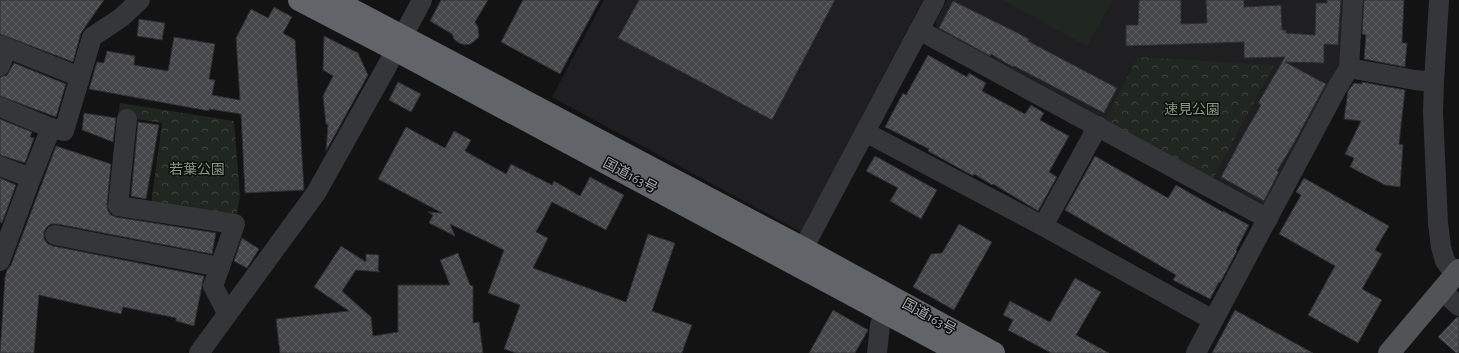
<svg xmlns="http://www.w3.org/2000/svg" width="1459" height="353" font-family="'Alegreya Sans','Noto Sans JP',sans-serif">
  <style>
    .built { fill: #1f1f21 }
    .grass { fill: #202620 }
    .forest { fill: url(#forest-crowns) }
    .building { fill: url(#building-cross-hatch); stroke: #2d2e30 }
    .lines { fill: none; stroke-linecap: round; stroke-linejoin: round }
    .minor { stroke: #343639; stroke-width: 20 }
    .major { stroke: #515357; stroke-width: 22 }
    .highway { stroke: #616569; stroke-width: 22 }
    .labels { text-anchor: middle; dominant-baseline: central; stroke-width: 3; stroke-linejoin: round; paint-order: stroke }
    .park-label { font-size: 14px; fill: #849c7f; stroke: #0e0e0f }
    .street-label { font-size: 14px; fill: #a6adb3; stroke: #0e0e0f }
  </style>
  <defs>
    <pattern id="forest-crowns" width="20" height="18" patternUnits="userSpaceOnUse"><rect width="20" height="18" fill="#202620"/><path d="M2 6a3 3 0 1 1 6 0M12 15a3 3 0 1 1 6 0" fill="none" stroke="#3d433e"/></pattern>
    <pattern id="building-cross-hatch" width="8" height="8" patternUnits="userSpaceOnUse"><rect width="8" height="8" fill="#454649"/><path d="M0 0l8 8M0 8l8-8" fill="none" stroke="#5d5e61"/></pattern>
  </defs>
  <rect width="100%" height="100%" fill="#131314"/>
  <g class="built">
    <polygon points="604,0 923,0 801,232 552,97"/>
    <polygon points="947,0 1346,0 1343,56 1266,208 937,32 936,21"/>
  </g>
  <polygon class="grass" points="1002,0 1113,0 1087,46"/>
  <g class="forest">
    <polygon points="1138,57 1274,65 1212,180 1105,120"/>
    <polygon points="120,103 234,121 240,195 236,219 151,204 162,123 118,116"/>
  </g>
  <g class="building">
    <polygon points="0,0 104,0 81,33 73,62 0,34"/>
    <polygon points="441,0 488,0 475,22 478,27 479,37 471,44 465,45 459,43 454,39 452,34 430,21"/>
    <polygon points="523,0 600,0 560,74 501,42"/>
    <polygon points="639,0 835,0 772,120 618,38"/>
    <polygon points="1139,0 1181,0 1181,24 1207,23 1206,0 1244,0 1244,7 1281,5 1282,30 1286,30 1286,33 1315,35 1316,3 1327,3 1327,0 1341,0 1338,45 1324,44 1324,63 1285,62 1326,84 1294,143 1277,171 1279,172 1264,201 1221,177 1244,134 1261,105 1258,103 1285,57 1244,58 1244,42 1126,46 1126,25 1138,25"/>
    <polygon points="1364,0 1404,0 1402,43 1407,43 1405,67 1364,59 1366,35 1362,34"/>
    <polygon points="953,1 1012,30 1029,39 1028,41 1117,88 1104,113 1014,66 1013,67 991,54 990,56 939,28"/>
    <polygon points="274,7 292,17 283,33 295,40 304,190 245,193 241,114 209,109 209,111 89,89 97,62 104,63 107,51 135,56 134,65 168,71 174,37 215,44 209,79 215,80 212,95 240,100 236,38 251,9 268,18"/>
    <polygon points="139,19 165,23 162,40 137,36"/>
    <polygon points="324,36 358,53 368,75 326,151 328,125 326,124 323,96 333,76 323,70"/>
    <polygon points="928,55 967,77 969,73 986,83 982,91 1025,114 1031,105 1044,113 1040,120 1069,136 1049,172 1057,177 1038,211 993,184 992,185 974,174 973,176 928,151 929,149 885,127 903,93 906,95"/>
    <polygon points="14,63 66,84 56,117 0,96 0,77 7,75"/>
    <polygon points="398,82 421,94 411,112 389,100"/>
    <polygon points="1362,82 1405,90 1399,144 1403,145 1400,187 1385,185 1350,167 1354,158 1345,154 1361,121 1344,119 1348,91 1354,83 1362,84"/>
    <polygon points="84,113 116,118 113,142 82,130"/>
    <polygon points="0,119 32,132 30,137 34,138 25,163 0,155"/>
    <polygon points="138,122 159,125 146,199 131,196"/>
    <polygon points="406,127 445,148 454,131 471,140 465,151 506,174 511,164 552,185 554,181 580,196 590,177 624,195 606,230 552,202 536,232 548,238 533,268 626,302 648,234 675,243 652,311 692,325 682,353 516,353 504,349 520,305 488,293 504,250 450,224 455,236 429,223 433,215 428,212 442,213 378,179"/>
    <polygon points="56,146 111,164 107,205 108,211 111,215 116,217 216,233 212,254 57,224 51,224 47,227 44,232 44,239 48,244 53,246 204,276 194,326 176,321 176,318 123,307 121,314 39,295 34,353 0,353 5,277 7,270 11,265"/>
    <polygon points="875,156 937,190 921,219 890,201 898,188 866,171"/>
    <polygon points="1095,156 1168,198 1176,185 1223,212 1223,211 1249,225 1236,250 1237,251 1220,283 1219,282 1210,299 1173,280 1176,275 1065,210"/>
    <polygon points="0,178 16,185 2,223 0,222"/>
    <polygon points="1304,178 1389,226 1375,250 1382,254 1362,289 1382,300 1358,343 1308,315 1335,266 1279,234 1301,195 1296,192"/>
    <polygon points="959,224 992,242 954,310 913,287 931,254 942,253"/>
    <polygon points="242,238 259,249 247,268 234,261"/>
    <polygon points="341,246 366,262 366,254 379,255 378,270 380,272 356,270 342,291 371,317 373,336 398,332 398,285 450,285 440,260 458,253 470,285 473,286 473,323 479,322 483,353 280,353 276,319 349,311 314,287"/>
    <polygon points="1075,278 1101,292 1076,335 1109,353 1051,353 1008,330 1013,320 1003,315 1010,301 1050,322"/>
    <polygon points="833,310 868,330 855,353 809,353"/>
    <polygon points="1235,310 1313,353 1212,353"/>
    <polygon points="1457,317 1459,317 1459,353 1456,353 1438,337"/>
  </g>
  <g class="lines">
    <g class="minor">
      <polyline points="1439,0 1434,82 1433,112 1438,223 1441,247 1445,261 1455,274"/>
      <polyline points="919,30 1268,219"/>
      <polyline points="0,45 80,77"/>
      <polyline points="0,66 7,48"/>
      <polyline points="1349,68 1415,80 1434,82"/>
      <polyline points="0,107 51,128"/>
      <polyline points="127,119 118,206 235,224 213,286 227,313"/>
      <polyline points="865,132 1043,226 1213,320"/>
      <polyline points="0,166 31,178 51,128 64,131 92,37 122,17 140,0"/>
      <polyline points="1043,226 1098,126"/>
      <polyline points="55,235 220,267"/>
      <polyline points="0,261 31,178"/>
      <polyline points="796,262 935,0"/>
      <polyline points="1442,291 1459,306"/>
      <polyline points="199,353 316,193 386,68 422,0"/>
      <polyline points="877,353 880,325 885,313"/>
      <polyline points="1196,353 1337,88 1349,68 1353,0"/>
    </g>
    <polyline class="major" points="1389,353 1459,270"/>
    <g class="highway">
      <polyline points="299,0 395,50 960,353"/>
      <polyline points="334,0 803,248 994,353"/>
    </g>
  </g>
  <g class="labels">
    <g class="park-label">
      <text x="1192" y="110">速見公園</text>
      <text x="197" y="170">若葉公園</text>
    </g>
    <g class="street-label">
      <text transform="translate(630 176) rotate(28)">国道163号</text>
      <text transform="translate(929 317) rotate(29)">国道163号</text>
    </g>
  </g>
</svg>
